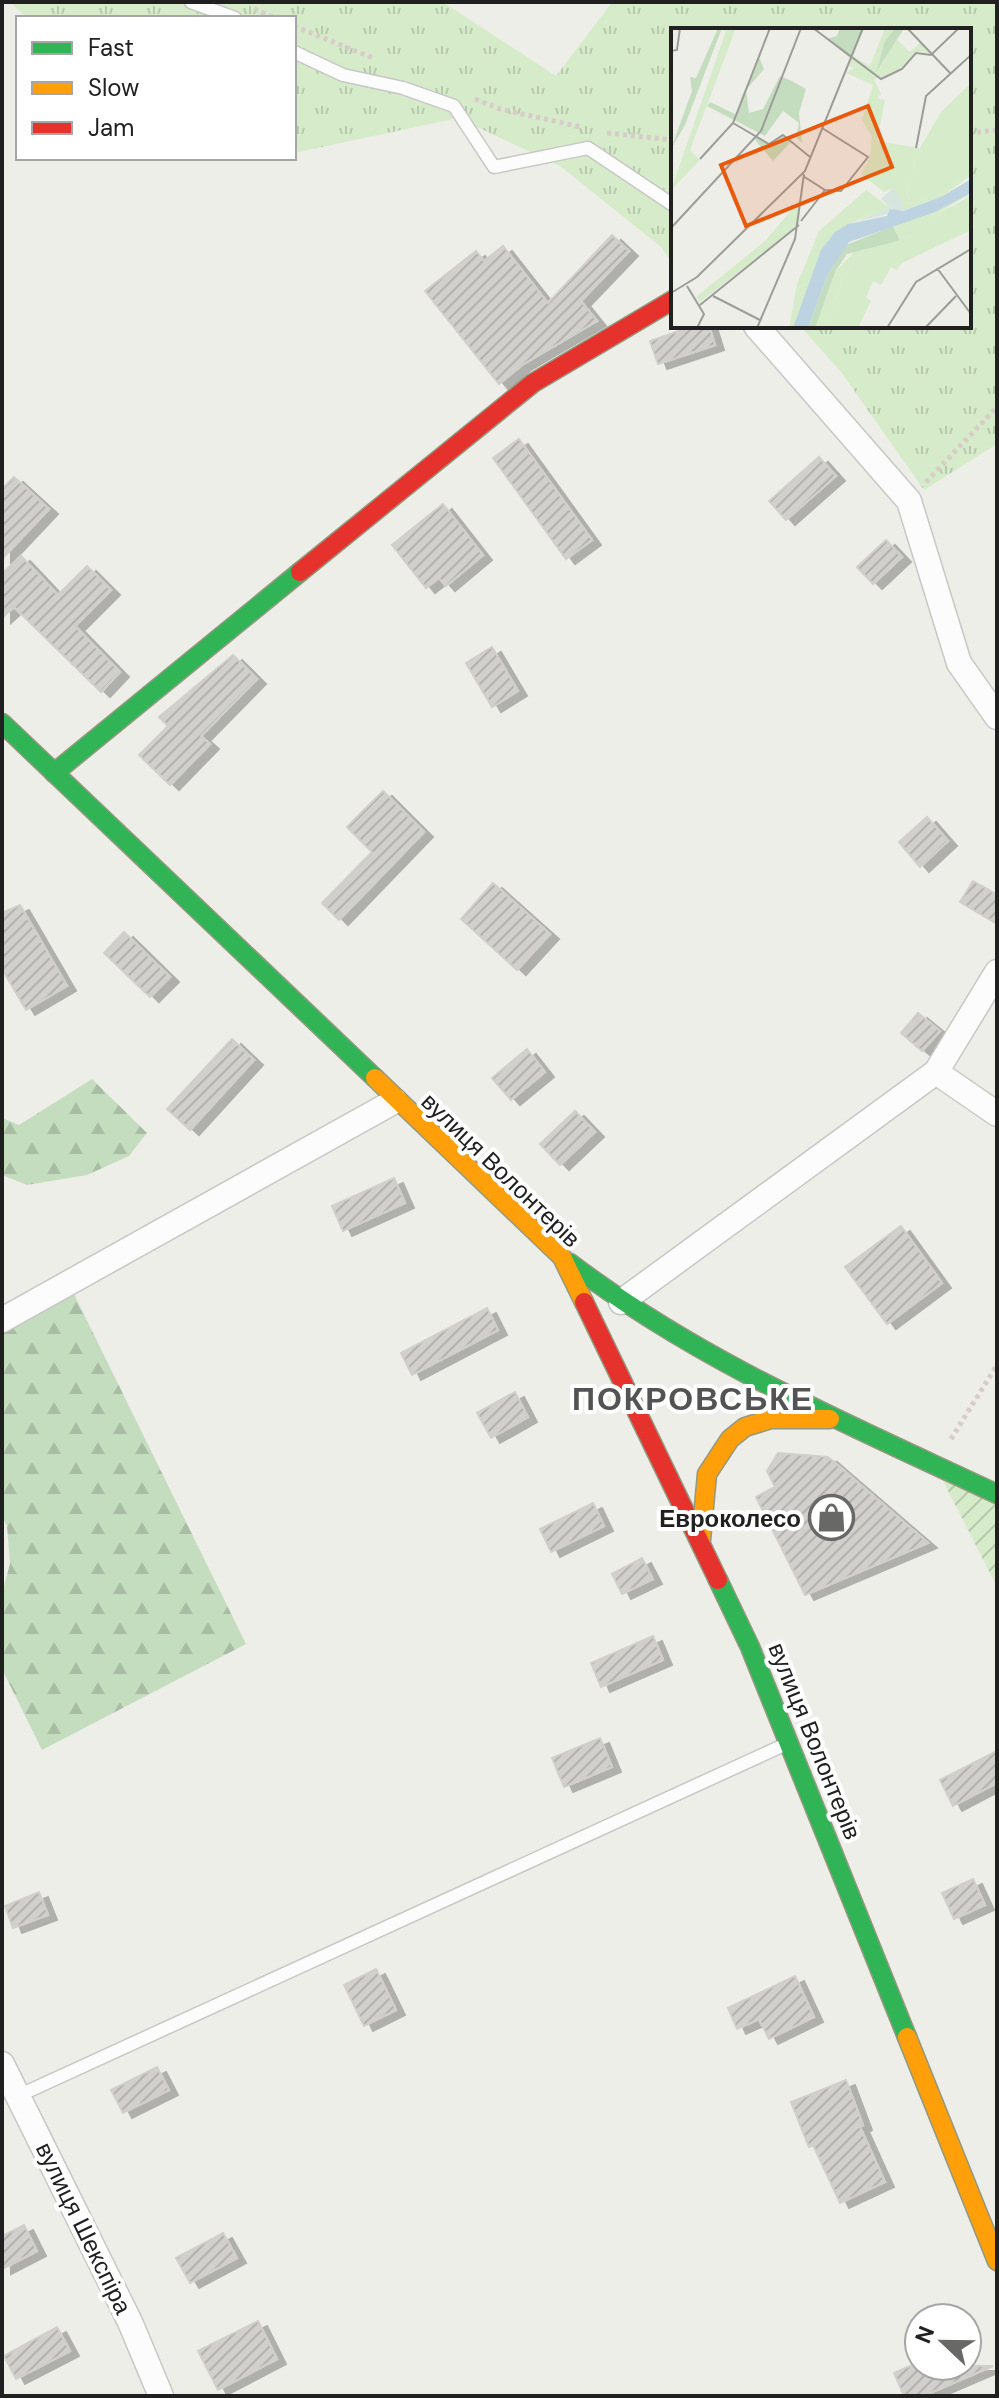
<svg xmlns="http://www.w3.org/2000/svg" width="999" height="2398" font-family="'DM Sans',sans-serif">
  <style>
    .grass { fill: url(#grass-tufts) }
    .forest { fill: url(#forest-firs) }
    .garden { fill: url(#garden-furrows) }
    .building { fill: url(#building-hatch); stroke: #d1cfca; stroke-width: 2; filter: url(#shadow) }
    .lines { fill: none; stroke-linecap: round; stroke-linejoin: round }
    .lane-casing { stroke: #c7c7c5; stroke-width: 15 }
    .street-casing { stroke: #c7c7c5; stroke-width: 27 }
    .fast-casing { stroke: #939980; stroke-width: 21 }
    .slow-casing { stroke: #939980; stroke-width: 21 }
    .jam-casing { stroke: #939980; stroke-width: 21 }
    .path { stroke: #d7ccc8; stroke-width: 5; stroke-dasharray: 4 4; stroke-linecap: butt }
    .lane { stroke: #fcfcfc; stroke-width: 12 }
    .street { stroke: #fcfcfc; stroke-width: 24 }
    .fast { stroke: #30b455; stroke-width: 18 }
    .slow { stroke: #ff9f0a; stroke-width: 18 }
    .jam { stroke: #e5322d; stroke-width: 18 }
    .labels { text-anchor: middle; dominant-baseline: central; stroke-width: 8; stroke-linejoin: round; paint-order: stroke }
    .street-label { font-size: 24px; fill: #202020; stroke: #fff }
    .poi-label { font-size: 24px; font-weight: bold; fill: #202020; stroke: #fff; text-anchor: end }
    .district-label { font-size: 32px; font-weight: bold; letter-spacing: 2px; fill: #535353; stroke: #fff }
    .inset-road { fill: none; stroke: #9c9c99; stroke-width: 2 }
    .view { fill: #e8590c; fill-opacity: 0.15; stroke: #e8590c; stroke-width: 4 }
    .inset-edge { fill: none; stroke: #202020; stroke-width: 4 }
  </style>
  <defs>
    <pattern id="grass-tufts" width="24" height="20" patternUnits="userSpaceOnUse" patternTransform="scale(2)"><rect width="24" height="20" fill="#d6ebc9"/><path d="M3 7l-1-3M5 7V3M7 7l1-3M15 17l-1-3M17 17v-4M19 17l1-3" fill="none" stroke="#b7c9ac"/></pattern>
    <pattern id="forest-firs" width="22" height="20" patternUnits="userSpaceOnUse" patternTransform="scale(2)"><rect width="22" height="20" fill="#c5ddbf"/><path d="M5 1l3.5 6h-7zM16 11l3.5 6h-7z" fill="#a9bda4"/></pattern>
    <pattern id="garden-furrows" width="10" height="10" patternUnits="userSpaceOnUse" patternTransform="scale(2)"><rect width="10" height="10" fill="#d6ebc9"/><path d="M-1 1l2-2M0 10L10 0M9 11l2-2" fill="none" stroke="#b7c9ac"/></pattern>
    <pattern id="building-hatch" width="6" height="6" patternUnits="userSpaceOnUse" patternTransform="scale(2)"><rect width="6" height="6" fill="#d1d0cc"/><path d="M-1 1l2-2M0 6l6-6M5 7l2-2" fill="none" stroke="#b3b2af"/></pattern>
    <filter id="shadow"><feDropShadow dx="9" dy="5" stdDeviation="0" flood-color="#0004"/></filter>
  </defs>
  <rect width="100%" height="100%" fill="#eeeee9"/>
  <polygon class="grass" points="10,2 443,2 556,76 612,2 997,2 997,444 924,490 841,372 800,326 969,326 969,30 673,30 673,264 661,247 560,166 458,118 294,153 294,18 27,18"/>
  <g class="forest">
    <polygon points="92,1079 147,1133 129,1156 87,1175 27,1185 2,1175 2,1118 19,1125"/>
    <polygon points="69,1284 246,1644 42,1750 2,1669 2,1593 10,1564 7,1526 2,1517 2,1320"/>
  </g>
  <polygon class="garden" points="935,1465 997,1494 997,1587"/>
  <g class="building">
    <polygon points="612,235 629,251 581,301 597,321 522,365 499,384 425,291 476,251 484,261 503,246 548,303"/>
    <polygon points="693,326 709,326 715,345 658,364 650,341"/>
    <polygon points="519,439 592,540 566,559 493,458"/>
    <polygon points="819,457 836,476 786,520 769,501"/>
    <polygon points="14,477 49,509 2,559 2,489"/>
    <polygon points="443,504 483,555 446,586 439,578 426,588 392,545"/>
    <polygon points="886,540 902,557 873,584 857,567"/>
    <polygon points="21,556 58,595 87,566 111,590 75,626 120,672 101,692 14,607 2,618 2,574"/>
    <polygon points="492,647 518,691 492,707 466,663"/>
    <polygon points="233,655 257,679 201,736 210,744 170,785 139,755 168,726 159,717"/>
    <polygon points="383,791 424,832 339,920 322,903 372,852 347,827"/>
    <polygon points="927,817 948,841 920,867 899,842"/>
    <polygon points="973,881 997,895 997,924 960,902"/>
    <polygon points="493,883 550,934 517,970 461,919"/>
    <polygon points="20,905 67,986 26,1010 2,969 2,913"/>
    <polygon points="124,932 170,977 150,997 104,953"/>
    <polygon points="918,1013 940,1031 922,1051 901,1033"/>
    <polygon points="232,1039 254,1060 190,1130 167,1109"/>
    <polygon points="527,1049 545,1072 511,1100 492,1078"/>
    <polygon points="575,1111 595,1132 560,1165 540,1144"/>
    <polygon points="394,1178 405,1203 343,1231 332,1206"/>
    <polygon points="901,1226 942,1283 887,1324 845,1267"/>
    <polygon points="487,1308 498,1330 412,1375 401,1353"/>
    <polygon points="515,1392 528,1417 491,1438 477,1413"/>
    <polygon points="778,1453 828,1457 928,1543 805,1595 756,1497 775,1487 767,1471"/>
    <polygon points="593,1503 604,1526 551,1552 540,1529"/>
    <polygon points="642,1558 653,1579 622,1594 612,1574"/>
    <polygon points="653,1636 663,1660 601,1687 591,1663"/>
    <polygon points="600,1738 612,1767 564,1787 552,1758"/>
    <polygon points="997,1751 997,1783 953,1806 940,1780"/>
    <polygon points="973,1879 985,1905 954,1919 942,1893"/>
    <polygon points="39,1892 48,1915 13,1928 5,1906"/>
    <polygon points="376,1969 396,2010 364,2026 344,1985"/>
    <polygon points="795,1976 814,2017 769,2039 759,2019 737,2029 728,2008"/>
    <polygon points="157,2067 169,2090 123,2113 111,2090"/>
    <polygon points="846,2080 863,2125 860,2127 885,2182 840,2203 813,2145 809,2147 791,2102"/>
    <polygon points="24,2225 37,2251 2,2269 2,2236"/>
    <polygon points="223,2233 237,2258 190,2283 176,2258"/>
    <polygon points="258,2321 277,2359 218,2390 198,2351"/>
    <polygon points="57,2327 70,2351 16,2379 4,2356"/>
    <polygon points="910,2366 993,2366 923,2396 904,2396 894,2373"/>
  </g>
  <g class="lines">
    <defs>
      <g id="lane">
        <polyline points="191,2 235,18"/>
        <polyline points="294,52 343,75 403,88 454,106 494,167 588,148 673,205"/>
        <polyline points="20,2095 784,1745"/>
      </g>
      <g id="street">
        <polyline points="756,326 909,501 959,663 997,717"/>
        <polyline points="936,1072 997,1114"/>
        <polyline points="621,1302 936,1072 997,972"/>
        <polyline points="2,1320 395,1101"/>
        <polyline points="2,2064 130,2322 161,2396"/>
      </g>
      <g id="fast">
        <polyline points="2,723 375,1078"/>
        <polyline points="54,773 300,572"/>
        <path d="M570,1263C700,1362 850,1425 997,1494"/>
        <polyline points="718,1580 750,1647 907,2037"/>
      </g>
      <g id="slow">
        <polyline points="375,1078 562,1257 584,1302"/>
        <polyline points="701,1540 707,1474 730,1439 745,1427 771,1419 830,1419"/>
        <polyline points="907,2037 997,2261"/>
      </g>
      <g id="jam">
        <polyline points="300,572 533,383 673,300"/>
        <polyline points="584,1302 718,1580"/>
      </g>
    </defs>
    <use href="#lane" class="lane-casing"/>
    <use href="#street" class="street-casing"/>
    <use href="#fast" class="fast-casing"/>
    <use href="#slow" class="slow-casing"/>
    <use href="#jam" class="jam-casing"/>
    <g class="path">
      <polyline points="254,9 275,18"/>
      <polyline points="294,26 373,58"/>
      <polyline points="475,99 500,109 581,127"/>
      <polyline points="607,133 673,140"/>
      <polyline points="969,133 997,130"/>
      <polyline points="926,482 997,407"/>
      <polyline points="951,1439 997,1365"/>
    </g>
    <use href="#lane" class="lane"/>
    <use href="#street" class="street"/>
    <use href="#fast" class="fast"/>
    <use href="#slow" class="slow"/>
    <use href="#jam" class="jam"/>
  </g>
  <defs>
    <symbol id="shop-ring" viewBox="-11 -11 22 22"><circle r="9.5" fill="#fff" stroke="#686866" stroke-width="1.5"/><path d="M-5-2.5h2.3a2.7 3.5 0 0 1 5.4 0H5L5.5 6h-11ZM-1.5-2.5h3a1.5 2.3 0 0 0-3 0Z" fill="#686866"/></symbol>
  </defs>
  <g fill-rule="evenodd">
    <use href="#shop-ring" x="806" y="1492" width="51" height="51"/>
  </g>
  <g class="labels">
    <g class="street-label">
      <text transform="translate(501 1170) rotate(44)">вулиця Волонтерів</text>
      <text transform="translate(815 1741) rotate(68)">вулиця Волонтерів</text>
      <text transform="translate(84 2228) rotate(64)">вулиця Шекспіра</text>
    </g>
    <g class="poi-label">
      <text x="801" y="1518">Евроколесо</text>
    </g>
    <g class="district-label">
      <text x="693" y="1399">ПОКРОВСЬКЕ</text>
    </g>
  </g>
  <g transform="translate(671 28)">
    <rect width="300" height="300" fill="#eeeee9"/>
    <path d="M56,0H65L19,122L29,132L0,162ZM214,0H224L208,42L225,11L239,24L249,15L260,27L247,24L226,44L203,51L210,66L206,70L214,72L206,113L249,120L235,163L239,176L269,166L300,147L272,168L234,182L223,160L213,164L190,146L199,130L201,109L191,92L202,57L175,45L183,40L178,38L180,27L199,38ZM300,165L259,190L240,194L244,204L229,213L222,198ZM188,219L191,223L173,247L154,300H144L164,244Z" fill="#d6ebc9"/>
    <path d="M47,0H51L14,97L0,121L21,63L19,49L25,50ZM169,0H192L179,30L155,11L166,8ZM224,0L232,2L206,43L213,15ZM88,29L93,41L75,62L78,85L92,81L109,48L121,53L135,61L128,85L131,115L125,109L128,95L112,83L94,108L36,78L39,74L66,87L72,66ZM111,107L120,114L102,133L84,112L85,108L101,117ZM222,198L229,213L176,226L164,244L144,300H137L157,246L175,217Z" fill="#c5ddbf"/>
    <path d="M223,159L234,182L188,193L218,179L210,171Z" fill="#d7e5df"/>
    <path d="M300,55V147L269,166L239,176L235,163L249,120L270,84ZM195,162L219,180L182,194L157,212L122,300H118L126,256L148,203ZM300,168V202L231,235L226,242L220,239L210,257L202,253L195,269L200,273L187,300H154L173,247L191,223L233,211L244,204L239,193L259,190ZM130,171L128,197L29,274L25,269L94,213Z" fill="#d6ebc9"/>
    <path d="M300,151V165L264,184L178,214L157,246L137,300H122L150,222L164,204L177,196L216,188L219,181L232,183L272,168Z" fill="#bdd3e1"/>
    <path class="inset-road" d="M142,0L210,51L231,41L245,25L260,27L288,0M236,0L280,46M0,23L6,22L9,0M62,95L98,116L112,107L139,129M245,120L255,68L300,27M29,131L62,95L99,0M132,148L154,162L170,163L197,129L151,100M130,193L154,162M0,200L90,103L130,0M266,240L300,286M16,258L33,286L26,300M0,265L26,249L134,143L192,0M42,268L89,292M29,277L128,197M86,300L124,211L133,146M216,300L245,254L300,221M254,300L285,268"/>
    <path class="view" d="M197,78L221,139L75,198L50,137Z"/>
    <rect width="300" height="300" class="inset-edge"/>
  </g>
  <rect width="999" height="2398" fill="none" stroke="#202020" stroke-width="8"/>
  <rect x="16" y="16" width="280" height="144" fill="#ffffff" stroke="#a6a6a6" stroke-width="2"/>
  <rect x="32" y="42" width="40" height="12" fill="#30b455" stroke="#a6a6a6" stroke-width="2"/>
  <text x="88" y="56" font-size="24" fill="#202020">Fast</text>
  <rect x="32" y="82" width="40" height="12" fill="#ff9f0a" stroke="#a6a6a6" stroke-width="2"/>
  <text x="88" y="96" font-size="24" fill="#202020">Slow</text>
  <rect x="32" y="122" width="40" height="12" fill="#e5322d" stroke="#a6a6a6" stroke-width="2"/>
  <text x="88" y="136" font-size="24" fill="#202020">Jam</text>
  <g transform="translate(943 2342) rotate(292)"><circle r="38" fill="#ffffff" stroke="#a6a6a6" stroke-width="2"/>
  <path d="M0-6L14 30L0 20L-14 30Z" fill="#686866"/>
  <text y="-12" font-size="22" font-weight="bold" text-anchor="middle" fill="#202020">N</text>
  </g>
</svg>
